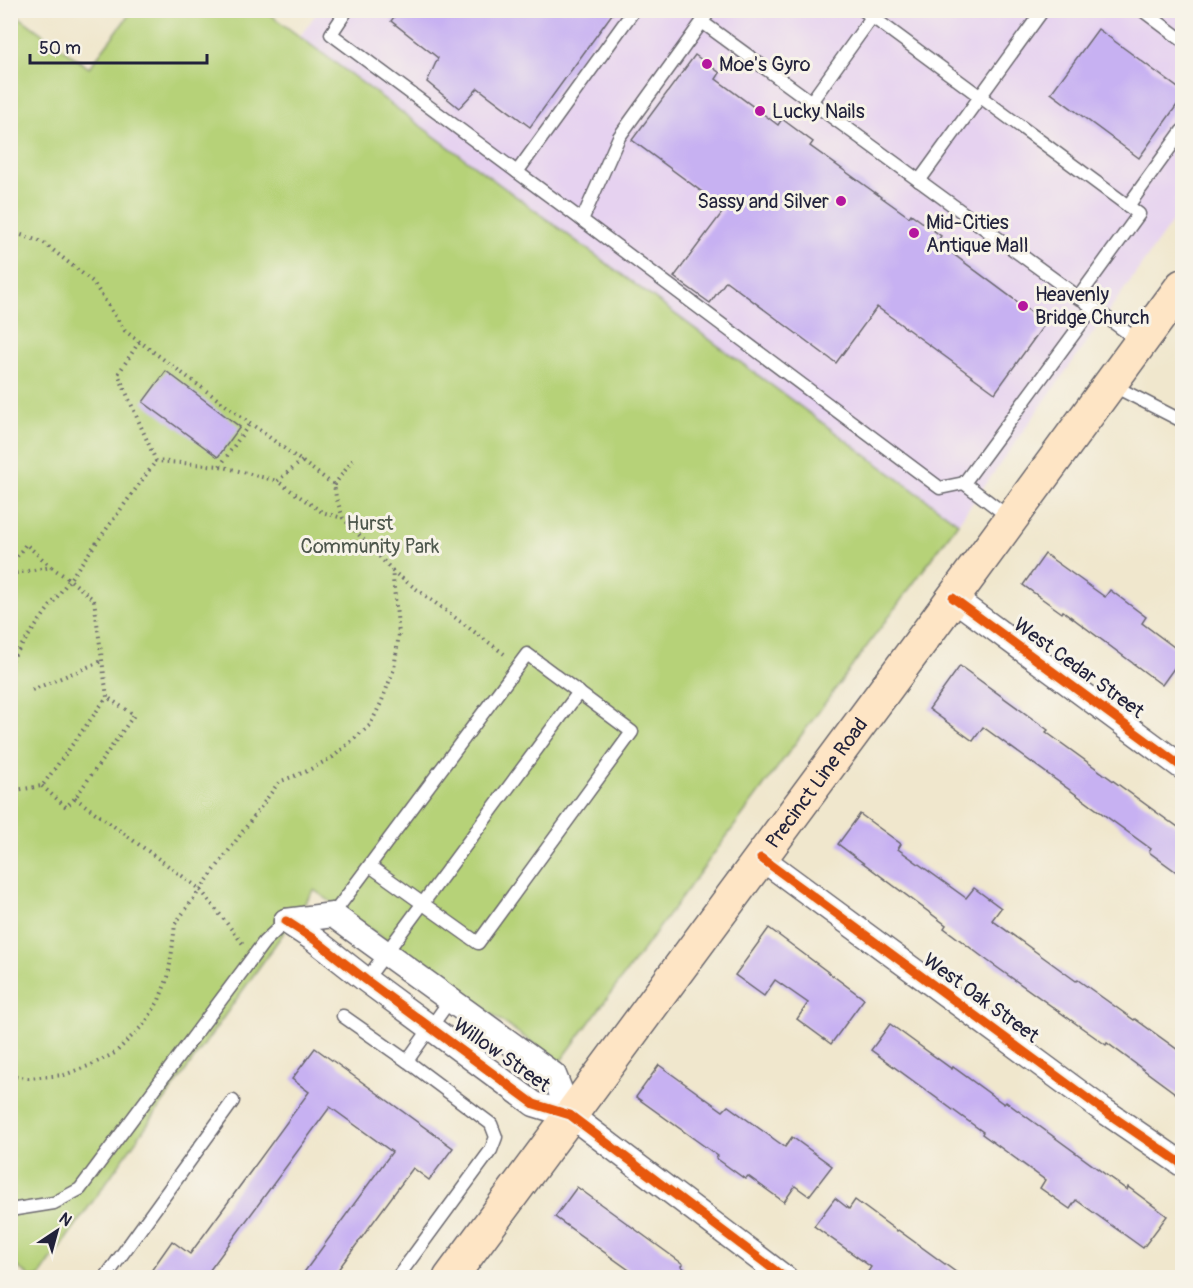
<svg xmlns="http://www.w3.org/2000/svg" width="1193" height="1288" font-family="Pangolin,sans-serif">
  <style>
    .built { fill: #e6d2f0 }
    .green { fill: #b6d278; stroke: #6c7a5a; stroke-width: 1.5 }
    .building { fill: #c7b1f2 }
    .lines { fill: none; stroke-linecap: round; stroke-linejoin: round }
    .lane-casing { stroke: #6a676e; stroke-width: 15 }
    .street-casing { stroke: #6a676e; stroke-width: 27 }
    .secondary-casing { stroke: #6a676e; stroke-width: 36 }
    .path { stroke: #6a676e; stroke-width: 4; stroke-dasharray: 1.5 4.5; stroke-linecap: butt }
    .lane { stroke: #fff; stroke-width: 12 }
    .street { stroke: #fff; stroke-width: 24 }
    .secondary { stroke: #fee5c5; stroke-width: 33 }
    .cycleway-casing { stroke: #f7f3e8; stroke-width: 13 }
    .cycleway { stroke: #e8590c; stroke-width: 9 }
    .poi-dot { fill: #b5179e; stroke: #f7f3e8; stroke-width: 2 }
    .labels { text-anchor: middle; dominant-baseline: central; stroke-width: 6; stroke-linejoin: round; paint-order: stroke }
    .poi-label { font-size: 20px; fill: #22223b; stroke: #f7f3e8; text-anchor: start }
    .park-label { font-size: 20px; fill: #4e574d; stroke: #f7f3e8 }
    .street-label { font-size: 20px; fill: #22223b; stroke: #f7f3e8 }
  </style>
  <rect width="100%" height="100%" fill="#f7f3e8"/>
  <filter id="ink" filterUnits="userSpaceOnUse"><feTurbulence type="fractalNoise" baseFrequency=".0167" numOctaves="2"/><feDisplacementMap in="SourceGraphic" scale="12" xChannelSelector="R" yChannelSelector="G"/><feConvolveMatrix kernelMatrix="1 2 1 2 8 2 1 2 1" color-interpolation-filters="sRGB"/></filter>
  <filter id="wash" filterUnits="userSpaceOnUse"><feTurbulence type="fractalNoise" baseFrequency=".008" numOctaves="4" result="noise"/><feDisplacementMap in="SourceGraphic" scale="24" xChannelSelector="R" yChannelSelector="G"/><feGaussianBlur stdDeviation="1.35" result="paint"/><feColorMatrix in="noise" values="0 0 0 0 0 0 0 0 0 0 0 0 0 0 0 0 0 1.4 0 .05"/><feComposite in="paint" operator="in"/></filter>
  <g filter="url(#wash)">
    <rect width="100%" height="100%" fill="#f0e7cd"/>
    <polygon class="built" points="319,10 1182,11 1182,208 958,523 300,36"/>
    <polygon class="green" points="11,11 89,68 132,11 265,11 958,523 560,1062 314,890 39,1277 31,1277 11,1262"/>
    <g id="blocks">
      <g class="building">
        <polygon points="399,10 615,10 530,127 478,88 459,108 427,82 438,58 391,21"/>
        <polygon points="1098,29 1182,91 1182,98 1139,158 1051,93"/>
        <polygon points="695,55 720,73 716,79 778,125 782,119 813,142 810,146 909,217 911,214 941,236 937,242 1031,312 1032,310 1047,321 995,393 877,307 836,363 726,281 710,303 674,277 725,209 632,140"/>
        <polygon points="166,371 240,427 218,457 143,402"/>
        <polygon points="1045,554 1105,597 1110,590 1146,617 1142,623 1182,653 1182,657 1162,685 1063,611 1062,613 1023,585"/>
        <polygon points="960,666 1048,730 1046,732 1170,822 1171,822 1182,830 1182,876 1149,852 1151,849 983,727 973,741 929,709"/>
        <polygon points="860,814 901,844 898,849 966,898 974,888 1001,908 992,920 1076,981 1078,980 1134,1020 1135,1019 1182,1053 1182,1098 1107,1043 1106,1045 988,961 944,928 946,925 838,844"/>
        <polygon points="769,928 864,999 831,1044 797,1019 808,1003 775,980 764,996 735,975"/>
        <polygon points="890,1024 952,1069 953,1067 1004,1104 1006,1102 1127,1190 1128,1187 1167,1216 1143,1248 1076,1200 1070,1209 1040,1188 1045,1180 982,1134 983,1132 871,1050"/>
        <polygon points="315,1048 453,1148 429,1180 413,1168 332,1278 300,1278 392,1152 330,1107 204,1278 146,1278 172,1241 190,1254 309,1092 292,1079"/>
        <polygon points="659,1065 723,1111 728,1106 785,1147 792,1137 832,1166 809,1196 795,1186 784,1202 748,1176 745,1179 716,1158 718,1156 636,1097"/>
        <polygon points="577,1187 683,1264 681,1266 697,1278 624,1278 629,1270 555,1217"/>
        <polygon points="835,1198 849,1209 855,1200 897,1231 898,1230 964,1278 864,1278 871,1267 814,1226"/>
      </g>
    </g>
  </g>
  <g filter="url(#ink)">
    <use href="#blocks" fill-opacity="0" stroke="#6a676e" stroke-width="1.5"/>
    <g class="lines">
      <defs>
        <g id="lane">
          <polyline points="347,10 331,34 517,172"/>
          <polyline points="710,10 702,22 1140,342"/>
          <polyline points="863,10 1139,214 1078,298"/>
          <polyline points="1142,10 1182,40"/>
          <polyline points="702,22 619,137 582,220 940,488 964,483"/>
          <polyline points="811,102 877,10"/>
          <polyline points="919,181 1043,10"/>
          <polyline points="1128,206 1182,131"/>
          <polyline points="582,220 517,172 634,10"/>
          <polyline points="1112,385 1182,421"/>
          <polyline points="1010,518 964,483 1093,308"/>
          <polyline points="331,917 527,654 632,732 478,943 370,866"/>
          <polyline points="366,980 579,692"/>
          <polyline points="343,1016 407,1061 450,1000"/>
          <polyline points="10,1210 54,1203 80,1189 264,942 286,921"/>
          <polyline points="105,1278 233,1101"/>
          <polyline points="397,1278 491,1150 496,1137 491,1124 407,1061"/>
        </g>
        <g id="street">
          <polyline points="953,598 1182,767"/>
          <polyline points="761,858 1103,1110 1182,1164"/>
          <polyline points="286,921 315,940 366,980 534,1104 570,1115 785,1278"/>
          <polyline points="286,921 333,915 554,1075 570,1115"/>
        </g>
        <g id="secondary">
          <path id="s1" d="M450,1278L953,598L1182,286"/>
        </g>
      </defs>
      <use href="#lane" class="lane-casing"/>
      <use href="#street" class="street-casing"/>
      <use href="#secondary" class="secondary-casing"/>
      <g class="path">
        <polyline points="10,231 44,243 93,282 125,331 334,485 336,497 343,518 392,570 399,634 394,669 381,703 370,725 333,757 307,771 279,782 175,924 172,951 168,977 159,1000 146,1022 115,1053 91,1065 64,1075 28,1078 10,1076"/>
        <polyline points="139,342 118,374 156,461 220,466 277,481"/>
        <polyline points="302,461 277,481 322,512 342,518"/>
        <polyline points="220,466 250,423"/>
        <polyline points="334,485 353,460"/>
        <polyline points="10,566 26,544 51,567"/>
        <polyline points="392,571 507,656"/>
        <polyline points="10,574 51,567 69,579 94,600 107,697 42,786 10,791"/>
        <polyline points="11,660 156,461"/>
        <polyline points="32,690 102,661"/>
        <polyline points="10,779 17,790"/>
        <polyline points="42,786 66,807 75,798 134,715 107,697"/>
        <polyline points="75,798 200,889 243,944"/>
      </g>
      <use href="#lane" class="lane"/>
      <use href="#street" class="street"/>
      <use href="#secondary" class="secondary"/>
      <defs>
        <g id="cycleway">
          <polyline points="953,598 1182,767"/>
          <polyline points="761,858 1103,1110 1182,1164"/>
          <polyline points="286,921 315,940 366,980 534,1104 570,1115 785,1278"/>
        </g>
      </defs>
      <use href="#cycleway" class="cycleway-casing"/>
      <use href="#cycleway" class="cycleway"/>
    </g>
  </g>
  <g class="poi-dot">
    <circle cx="707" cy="64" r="6"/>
    <circle cx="760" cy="111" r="6"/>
    <circle cx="841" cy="201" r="6"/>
    <circle cx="914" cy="233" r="6"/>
    <circle cx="1023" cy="306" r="6"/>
  </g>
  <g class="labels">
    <g class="poi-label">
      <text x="719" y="64">Moe's Gyro</text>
      <text x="772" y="111">Lucky Nails</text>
      <text x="829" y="201" text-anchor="end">Sassy and Silver</text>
      <text x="926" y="222">Mid-Cities<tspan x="926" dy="23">Antique Mall</tspan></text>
      <text x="1035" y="294">Heavenly<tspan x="1035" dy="23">Bridge Church</tspan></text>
    </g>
    <g class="park-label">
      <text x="370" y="523">Hurst<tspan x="370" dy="23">Community Park</tspan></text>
    </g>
    <g class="street-label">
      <text transform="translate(1079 668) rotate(36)">West Cedar Street</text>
      <text stroke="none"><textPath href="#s1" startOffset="616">Precinct Line Road</textPath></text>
      <text transform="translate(981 998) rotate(36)">West Oak Street</text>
      <text transform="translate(502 1055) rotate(35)">Willow Street</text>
    </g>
  </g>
  <rect width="1193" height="1288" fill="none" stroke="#f7f3e8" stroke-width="36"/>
  <g transform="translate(57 1231) rotate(36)" stroke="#f7f3e8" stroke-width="4.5" paint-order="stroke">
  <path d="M0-4.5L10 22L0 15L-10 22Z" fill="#22223b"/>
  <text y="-9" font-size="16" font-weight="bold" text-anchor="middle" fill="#22223b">N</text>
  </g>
  <path d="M30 54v9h177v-9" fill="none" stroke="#22223b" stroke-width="3"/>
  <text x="39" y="54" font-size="18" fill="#22223b" stroke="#f7f3e8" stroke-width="4.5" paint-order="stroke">50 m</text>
</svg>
